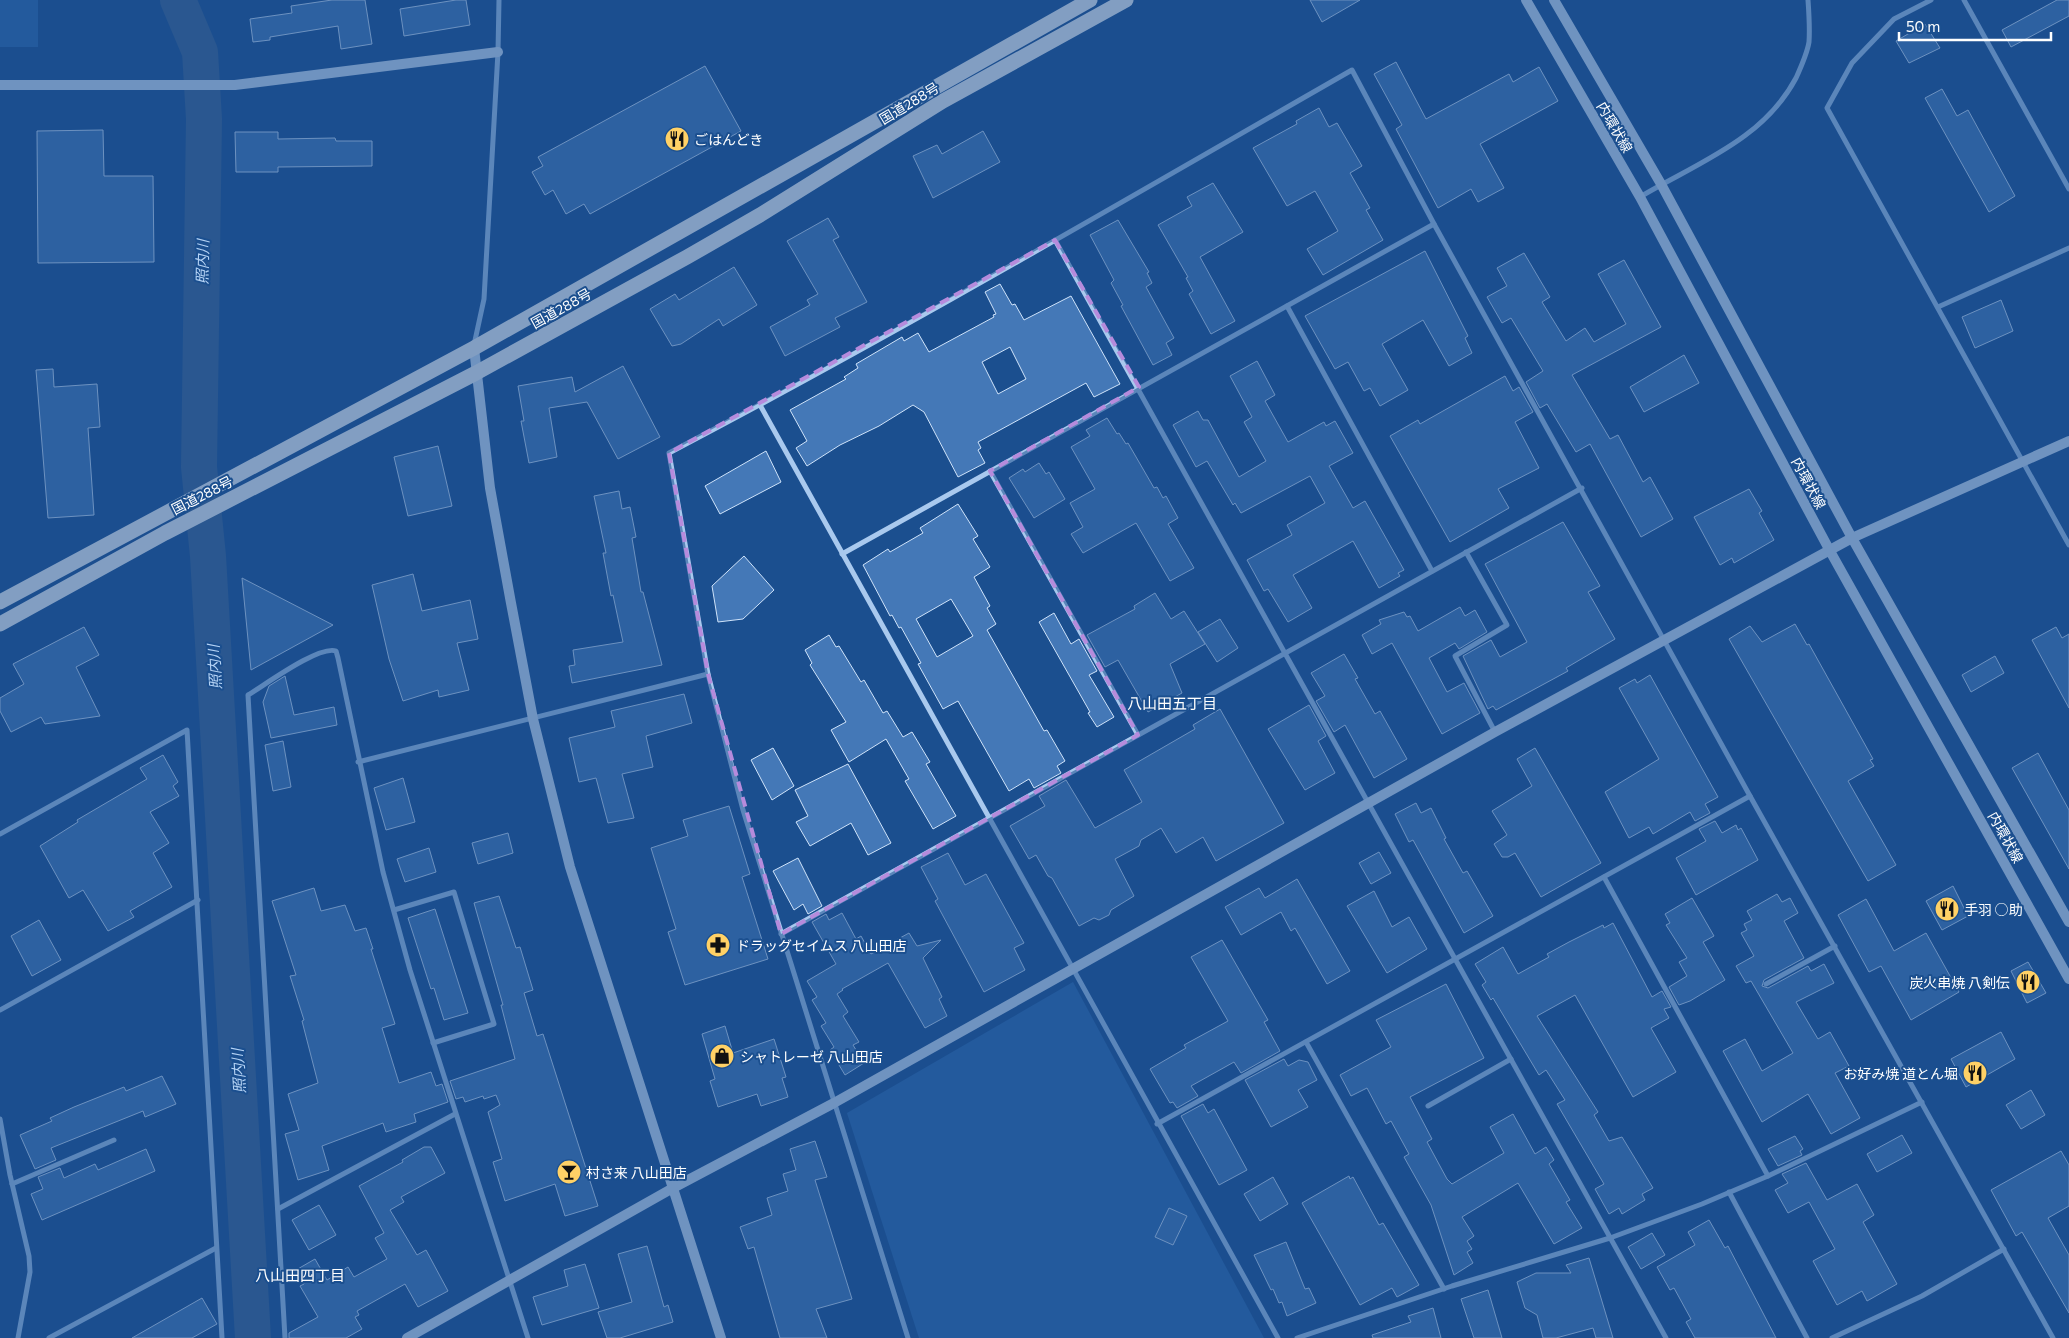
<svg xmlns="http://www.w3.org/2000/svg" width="2069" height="1338" font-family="Commissioner,'Noto Sans JP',sans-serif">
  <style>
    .green { fill: #2e69ad }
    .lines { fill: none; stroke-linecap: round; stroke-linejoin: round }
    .river { stroke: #3c6290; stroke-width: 36 }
    .building { fill: #4478b7; stroke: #cfe3fa; fill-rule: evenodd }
    .street { stroke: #a9c9ee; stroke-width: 5 }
    .secondary { stroke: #d6e6fa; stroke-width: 10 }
    .highway { stroke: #fff; stroke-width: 15 }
    .marked { fill: none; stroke: #b68bdc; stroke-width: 4; stroke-dasharray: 10 6; stroke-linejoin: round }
    .labels { text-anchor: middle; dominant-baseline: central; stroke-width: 4; stroke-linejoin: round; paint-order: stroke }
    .street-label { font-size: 14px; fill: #fff; stroke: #1b4f8f }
    .poi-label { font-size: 14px; fill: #fff; stroke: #1b4f8f; text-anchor: start }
    .water-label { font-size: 15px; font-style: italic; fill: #b5d3f5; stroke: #1b4f8f }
    .neighbourhood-label { font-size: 15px; fill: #fff; stroke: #1b4f8f }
  </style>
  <rect width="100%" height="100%" fill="#1b4f8f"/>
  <g class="green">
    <rect x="0" y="0" width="38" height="47"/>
    <polygon points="1073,982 1264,1338 919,1338 847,1113"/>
  </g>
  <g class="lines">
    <polyline class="river" points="178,0 200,52 204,119 199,467 208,556 253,1338"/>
  </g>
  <g class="building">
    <polygon points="332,0 365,0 372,44 341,49 338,26 270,37 270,40 253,42 250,19 292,13 291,6"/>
    <polygon points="456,0 466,0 470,25 404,36 400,9"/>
    <polygon points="1310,0 1360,0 1322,22"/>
    <polygon points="2057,0 2069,0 2069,16 2011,47 2002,30"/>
    <polygon points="1925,24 1940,48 1909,63 1896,41"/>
    <polygon points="1396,62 1426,119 1509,74 1513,82 1539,67 1558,101 1480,144 1504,188 1478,202 1471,189 1438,208 1396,129 1402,125 1374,74"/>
    <polygon points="705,66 741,131 590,214 584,204 566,214 553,190 545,195 532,172 543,166 538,157"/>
    <polygon points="1942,89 1957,116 1968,110 2015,196 1989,212 1925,98"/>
    <polygon points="1319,108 1329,127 1337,123 1362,166 1350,173 1370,208 1366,210 1383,240 1323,275 1307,249 1338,231 1315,191 1287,206 1253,148 1297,124 1296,121"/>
    <polygon points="103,130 104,176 153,176 154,262 38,263 37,131"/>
    <polygon points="983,131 1000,162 933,198 913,156 937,145 942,154"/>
    <polygon points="235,132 278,132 278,139 335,138 336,141 372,141 372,166 278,167 278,172 236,172"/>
    <polygon points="1213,183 1243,232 1200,257 1235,321 1211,334 1189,294 1193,291 1186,278 1188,277 1158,225 1192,206 1187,197"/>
    <polygon points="828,218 839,237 833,240 867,302 835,318 840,327 785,356 770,327 810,305 807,300 818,294 787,241"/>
    <polygon points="1118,220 1149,272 1147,273 1152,283 1146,287 1174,338 1166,343 1172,355 1153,365 1121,306 1123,305 1111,283 1114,280 1090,235"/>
    <polygon points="1425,251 1468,336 1465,338 1472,353 1449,366 1423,320 1382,344 1408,390 1380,406 1370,388 1364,391 1348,362 1335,369 1305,316"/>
    <polygon points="1524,253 1550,297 1542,302 1566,341 1585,328 1594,342 1626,324 1598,274 1624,260 1661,327 1572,375 1610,439 1618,435 1643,482 1650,477 1673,519 1641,537 1590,444 1576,452 1547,404 1540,408 1526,382 1543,371 1511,318 1502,323 1487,297 1507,286 1497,268"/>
    <polygon points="734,267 757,305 723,326 719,319 681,344 672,346 650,309 675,294 679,300"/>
    <path d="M1000,284L1012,305L1015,304L1024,320L1071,296L1120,384L1094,397L1086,383L978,442L981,448L978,450L985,463L958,477L924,412L913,405L879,426L840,445L807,466L796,448L807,441L790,410L846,379L844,377L858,368L856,364L902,337L904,341L918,333L929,352L994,317L993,315L996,314L985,292ZM1010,347L1026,379L998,394L982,362Z"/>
    <polygon points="2001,300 2013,331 1975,348 1962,317"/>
    <polygon points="1684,355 1699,383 1644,412 1630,387"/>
    <polygon points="1257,361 1275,395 1265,401 1288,442 1324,422 1326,426 1335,421 1353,453 1329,466 1353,508 1365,501 1404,570 1398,573 1400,576 1379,588 1353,541 1293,575 1312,608 1288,622 1268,589 1264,591 1247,560 1292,535 1287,525 1325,503 1310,476 1241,513 1235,503 1233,505 1207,461 1196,467 1173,425 1198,411 1203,420 1208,420 1239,477 1266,461 1244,422 1252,417 1230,376"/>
    <polygon points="623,366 660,437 618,459 587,402 549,408 557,457 529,463 521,421 524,421 518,386 572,377 575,392"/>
    <polygon points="53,369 54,387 97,384 100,427 88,428 94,515 48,518 36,370"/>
    <polygon points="1505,376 1513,391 1519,387 1533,412 1515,422 1539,468 1498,489 1509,508 1450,542 1390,436 1418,420 1420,424"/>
    <polygon points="1107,418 1117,434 1119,433 1126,444 1128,443 1154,488 1157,487 1163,498 1166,496 1178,518 1168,524 1194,568 1170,581 1136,523 1083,553 1071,534 1083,527 1070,503 1095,489 1071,447 1090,436 1086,430"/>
    <polygon points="438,446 452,506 408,516 394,457"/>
    <polygon points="766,451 781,482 720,514 705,486"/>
    <polygon points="1039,463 1046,474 1049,472 1065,499 1034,518 1009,478 1023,469 1025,472"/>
    <polygon points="1749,489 1762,511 1759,513 1774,540 1734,563 1732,558 1720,565 1694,517"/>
    <polygon points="619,491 622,509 630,507 636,537 632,538 641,592 643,592 662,665 572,683 569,666 575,665 573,650 623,642 613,595 611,596 603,553 606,553 594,496"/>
    <path d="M958,504L978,536L973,539L990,567L974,577L990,606L987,608L996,624L987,630L1044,731L1047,730L1065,761L1057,766L1061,773L1034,788L1029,779L1009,791L958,701L943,709L918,664L921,663L901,627L899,628L892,615L890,616L863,565L888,549L890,552L923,533L920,528ZM951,599L973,636L937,657L916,619Z"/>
    <polygon points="1563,522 1600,586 1588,592 1615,639 1566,668 1568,671 1496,710 1493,706 1488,709 1463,656 1491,640 1500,657 1527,642 1485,564"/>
    <polygon points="744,556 774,590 743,619 718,622 712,586"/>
    <polygon points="413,574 422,611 470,600 478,639 457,643 469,690 439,697 438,690 403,701 389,659 372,585"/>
    <polygon points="242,578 333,625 251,670"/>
    <polygon points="1155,593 1171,619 1184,611 1205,644 1170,664 1182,693 1148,712 1118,660 1105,667 1087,635 1135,609 1134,606"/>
    <polygon points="1460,607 1465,616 1475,610 1487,632 1459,649 1455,643 1429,658 1447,692 1464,683 1480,713 1442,734 1392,643 1372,654 1362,635 1381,624 1379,620 1404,612 1407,617 1410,616 1418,631"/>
    <polygon points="1054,613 1071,644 1079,639 1097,671 1089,675 1114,717 1097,727 1088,713 1090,712 1039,622"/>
    <polygon points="1220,619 1238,648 1217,662 1198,632"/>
    <polygon points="1795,624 1807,645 1809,644 1873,759 1870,760 1874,766 1848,781 1896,865 1868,881 1729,639 1750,626 1762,642"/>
    <polygon points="84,627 99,655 76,667 100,716 45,724 41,717 11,732 0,711 0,698 24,684 13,664"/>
    <polygon points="2056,627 2062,638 2069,634 2069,708 2032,640"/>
    <polygon points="829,635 836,647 839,646 861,682 864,680 883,713 887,711 903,737 912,732 930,762 926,764 956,816 933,829 905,781 909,779 886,739 849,762 831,730 846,722 810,665 812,663 805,650"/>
    <polygon points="1344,654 1358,678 1355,679 1375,714 1380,711 1407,759 1374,778 1345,725 1334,732 1316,701 1325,696 1311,673"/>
    <polygon points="1995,656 2004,673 1971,692 1962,675"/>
    <polygon points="1650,675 1718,797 1705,804 1710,813 1695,821 1690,812 1653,834 1649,827 1629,838 1605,792 1659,759 1619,688 1635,679 1637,683"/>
    <polygon points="285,676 294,715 334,707 337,725 271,738 263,702 269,686"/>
    <polygon points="684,694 692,723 646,736 653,767 622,774 634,818 608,823 596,778 579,782 569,738 615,727 611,711"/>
    <polygon points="1309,705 1326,736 1318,741 1335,773 1305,790 1268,729"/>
    <polygon points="1220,709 1284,823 1216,861 1203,837 1176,853 1161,828 1141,840 1139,846 1115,859 1134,896 1111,910 1109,915 1099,920 1094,918 1079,926 1052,878 1048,876 1036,855 1029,859 1010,826 1045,806 1039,796 1066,780 1095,828 1142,802 1124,770 1195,729 1193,725"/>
    <polygon points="283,741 291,787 273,791 265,745"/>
    <polygon points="773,748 794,786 772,800 751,760"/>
    <polygon points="1535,748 1601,863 1541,897 1515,853 1508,857 1502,857 1494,844 1507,835 1492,811 1532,786 1517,759"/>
    <polygon points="2038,753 2069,810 2069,869 2012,768"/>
    <polygon points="163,755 178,782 173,786 179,796 150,812 169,843 153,853 172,887 130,911 134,917 108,931 83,890 69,898 40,846 78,822 77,820 147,779 140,768"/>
    <polygon points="848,764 891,843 868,855 851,823 810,846 796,822 808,816 795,790"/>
    <polygon points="403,778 415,822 386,830 374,788"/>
    <polygon points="1416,803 1421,813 1431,808 1446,838 1444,839 1463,873 1467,871 1493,916 1464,933 1413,840 1409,842 1395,814"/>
    <polygon points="729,806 750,874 742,877 768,959 685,985 668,932 676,929 651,848 688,836 683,820"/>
    <polygon points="1715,821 1722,833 1736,825 1738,830 1741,828 1758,860 1696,895 1676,858 1706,841 1699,829"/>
    <polygon points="508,833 513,853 478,864 472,843"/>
    <polygon points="429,848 436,872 405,882 397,859"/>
    <polygon points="1379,852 1391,873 1371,884 1359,863"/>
    <polygon points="948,853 965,885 986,874 1024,943 1014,948 1025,970 984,992 935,901 938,899 921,867"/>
    <polygon points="798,858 822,906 808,914 803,904 794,910 773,871"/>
    <polygon points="1297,879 1350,971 1327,984 1295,928 1291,931 1281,912 1241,935 1225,907 1259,888 1265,898"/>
    <polygon points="1953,886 1968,916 1942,930 1926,901"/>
    <polygon points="314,888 321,911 345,905 355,931 366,928 373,949 371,949 395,1024 382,1028 399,1083 431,1072 436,1086 442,1084 448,1102 414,1114 416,1122 386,1132 383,1123 322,1146 329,1170 298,1180 285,1134 299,1130 288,1094 318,1083 302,1021 304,1020 290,976 296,975 272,901"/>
    <polygon points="1374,891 1392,927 1409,917 1427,949 1387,973 1347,906"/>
    <polygon points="1777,894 1782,902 1790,898 1798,913 1784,921 1804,958 1764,980 1762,986 1768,988 1808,966 1811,971 1824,964 1834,983 1796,1002 1818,1039 1830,1032 1849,1066 1835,1073 1860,1118 1831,1134 1808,1094 1762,1122 1723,1051 1745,1039 1762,1071 1793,1053 1751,981 1746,983 1736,966 1754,956 1741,933 1747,930 1744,924 1752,920 1747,911"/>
    <polygon points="499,896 516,948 520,947 533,990 524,993 537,1036 543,1034 598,1206 565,1216 555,1184 505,1201 493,1162 502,1159 488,1112 500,1105 496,1095 484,1099 483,1096 465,1102 463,1097 456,1099 450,1081 515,1059 501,1005 503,1005 474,903"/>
    <polygon points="1692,898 1714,936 1703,942 1725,980 1690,1001 1679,1005 1669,987 1687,976 1679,962 1687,958 1666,925 1670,923 1665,914"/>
    <polygon points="1866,899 1894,951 1926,933 1959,992 1911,1020 1881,966 1869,972 1838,915"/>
    <polygon points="435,909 468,1013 444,1020 434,988 431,989 408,918"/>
    <polygon points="842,913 856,939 861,936 871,954 909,933 917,946 941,940 923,958 942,997 939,999 947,1016 925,1028 888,963 842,989 843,990 837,994 848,1012 843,1016 859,1042 853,1045 864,1063 845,1075 830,1050 834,1047 821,1026 826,1023 812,1000 817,997 807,981 836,964 812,922 826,914 829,920"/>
    <polygon points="39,920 61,960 32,976 11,936"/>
    <polygon points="1613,923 1652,997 1662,991 1671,1007 1664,1009 1669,1018 1651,1028 1676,1072 1633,1097 1575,995 1537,1016 1598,1112 1594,1115 1609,1141 1622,1137 1653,1188 1642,1194 1645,1200 1622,1214 1619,1208 1609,1214 1595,1189 1604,1184 1557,1104 1565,1100 1546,1070 1539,1075 1493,998 1491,1000 1482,985 1486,982 1475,964 1503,947 1518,974 1549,957 1547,954 1569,942 1603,925 1604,928"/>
    <polygon points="1222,940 1268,1020 1264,1022 1280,1051 1241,1073 1234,1062 1191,1086 1198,1096 1177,1108 1173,1102 1170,1103 1150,1069 1186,1048 1184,1045 1228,1021 1191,957"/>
    <polygon points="2028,962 2046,993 2027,1003 2011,971"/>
    <polygon points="1446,984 1484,1058 1410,1097 1432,1139 1427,1142 1447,1179 1452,1184 1504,1153 1490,1127 1513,1114 1535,1154 1546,1147 1554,1160 1549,1164 1570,1200 1566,1202 1582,1228 1554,1244 1518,1183 1462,1217 1474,1236 1467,1241 1472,1249 1467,1252 1473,1263 1454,1275 1431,1205 1404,1157 1409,1154 1391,1121 1386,1124 1367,1088 1351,1096 1340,1075 1391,1047 1376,1020"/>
    <polygon points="725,1026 733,1053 774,1039 786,1077 782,1078 788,1097 761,1106 757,1094 718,1107 710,1081 715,1079 702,1034"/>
    <polygon points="2001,1032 2015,1059 1966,1087 1951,1059"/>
    <polygon points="1284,1059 1288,1066 1299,1060 1308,1062 1317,1080 1298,1090 1308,1107 1271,1127 1245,1080"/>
    <polygon points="162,1076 176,1104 145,1117 143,1111 51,1148 56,1160 35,1169 20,1135 52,1121 50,1118 74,1107 124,1087 126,1091"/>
    <polygon points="2031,1090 2045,1115 2021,1129 2006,1105"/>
    <polygon points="1203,1104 1208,1113 1214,1109 1247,1170 1219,1185 1181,1116"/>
    <polygon points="1902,1135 1912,1153 1877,1172 1867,1154"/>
    <polygon points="1795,1136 1803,1149 1800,1151 1802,1155 1778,1166 1768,1149"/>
    <polygon points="815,1141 827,1177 815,1180 852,1299 816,1309 827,1338 780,1338 754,1247 748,1249 740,1227 772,1215 767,1198 788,1191 783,1174 796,1170 790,1149"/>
    <polygon points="424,1147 431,1147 445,1173 401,1197 404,1202 390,1210 417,1255 426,1250 448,1291 418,1307 405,1284 357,1311 359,1315 355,1317 362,1329 346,1338 289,1338 289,1333 318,1317 300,1286 304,1284 296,1270 315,1259 327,1280 348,1267 354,1277 387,1259 375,1238 384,1233 359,1186 403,1162 402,1160"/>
    <polygon points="146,1149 155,1171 42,1220 31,1194 43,1189 38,1177 60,1168 64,1178 95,1164 98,1170"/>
    <polygon points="2061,1151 2069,1165 2069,1206 2048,1218 2069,1255 2069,1313 2022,1232 2016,1236 1991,1190"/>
    <polygon points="1806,1163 1827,1200 1857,1184 1874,1215 1863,1222 1897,1284 1867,1301 1862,1291 1837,1305 1813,1261 1835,1249 1809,1202 1788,1213 1775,1190 1788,1183 1782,1174"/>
    <polygon points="1349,1176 1350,1179 1353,1177 1379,1225 1383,1223 1419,1285 1397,1297 1392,1288 1360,1305 1302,1203"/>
    <polygon points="1273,1177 1288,1204 1260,1221 1244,1194"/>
    <polygon points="319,1205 336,1235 309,1250 292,1220"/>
    <polygon points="1169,1208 1187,1216 1173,1245 1155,1237"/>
    <polygon points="1709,1220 1725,1248 1728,1246 1776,1338 1695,1338 1686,1322 1691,1319 1674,1288 1670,1290 1657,1267 1695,1245 1688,1232"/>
    <polygon points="1652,1233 1665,1255 1641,1269 1628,1247"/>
    <polygon points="1286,1242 1305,1289 1309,1288 1316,1303 1287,1316 1282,1302 1279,1303 1273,1289 1271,1290 1254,1255"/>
    <polygon points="647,1246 664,1307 668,1305 673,1322 620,1338 607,1338 598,1312 632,1302 618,1254"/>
    <polygon points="1589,1258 1613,1338 1596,1338 1593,1328 1556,1338 1543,1338 1537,1315 1525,1308 1517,1282 1536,1273 1571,1273 1566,1265"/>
    <polygon points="585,1264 599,1308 542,1325 533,1297 568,1286 564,1270"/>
    <polygon points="1488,1290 1502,1338 1474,1338 1461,1299"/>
    <polygon points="202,1298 217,1324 192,1338 132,1338"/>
    <polygon points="1433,1308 1441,1338 1373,1338 1372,1335 1411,1322 1408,1316"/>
  </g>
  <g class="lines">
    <g class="street">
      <polyline points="1931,0 1894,19 1852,63 1827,108 2069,545"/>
      <polyline points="1964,0 2069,189"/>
      <path d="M1640,197C1697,163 1763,140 1796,78C1801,67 1807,54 1809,42C1810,28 1809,14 1808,0"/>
      <polyline points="1055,240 1666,1338"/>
      <polyline points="1287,306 1432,571"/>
      <polyline points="1938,307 2069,248"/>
      <polyline points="474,345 484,299 498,52 499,0"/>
      <polyline points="760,405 1278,1338"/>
      <polyline points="990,471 1138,735"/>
      <polyline points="1466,552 1507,625 1455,656 1495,732"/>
      <polyline points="842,554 1434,224"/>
      <polyline points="358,762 708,674"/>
      <polyline points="0,834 187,730 222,1338"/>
      <polyline points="1604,877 1768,1176"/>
      <polyline points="394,910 454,892 494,1024 433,1043"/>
      <polyline points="781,934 1582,488"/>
      <polyline points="1766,984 1835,946"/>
      <polyline points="0,1010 198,900"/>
      <polyline points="1306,1042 1444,1289"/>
      <polyline points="1428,1106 1511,1059"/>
      <polyline points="0,1119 10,1175 29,1256 30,1272 18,1338"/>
      <polyline points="1157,1124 1750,796"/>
      <polyline points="12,1184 114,1140"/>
      <polyline points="1729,1192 1807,1338"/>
      <polyline points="278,1209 455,1114"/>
      <polyline points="49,1338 216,1248"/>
      <path d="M285,1338L248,695C265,685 319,645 336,651L338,658L383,872L410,970L528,1338"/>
      <path d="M908,1338L743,810L708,674L669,453C900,332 1125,200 1352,70L1434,224L1750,796L2053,1338"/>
      <polyline points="1297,1338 1452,1286 1610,1238 1702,1204 1768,1176 1922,1102"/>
      <polyline points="1832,1338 1922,1296 2004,1249"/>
    </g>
    <g class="secondary">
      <polyline points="1526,0 1640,197 1830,551 2069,979"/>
      <polyline points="1554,0 1661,184 1852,538 2069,922"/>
      <polyline points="0,85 235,85 498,52"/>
      <polyline points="474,348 490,488 511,603 533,719 570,867 721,1338"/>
      <polyline points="407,1338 673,1188 834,1103 1495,732 1852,538 2069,441"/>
    </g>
    <g class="highway">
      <polyline points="0,602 474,348 1090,0"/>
      <polyline points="0,624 165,533 476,373 687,257 760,215 943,101 1126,0"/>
    </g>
  </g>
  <path d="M0 0H2069V1338H0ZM1055,240L1139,387L990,471L1138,735L781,934L708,674L669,453Z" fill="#1b4f8f" fill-opacity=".55" fill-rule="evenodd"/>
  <path class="marked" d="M1055,240L1139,387L990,471L1138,735L781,934L708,674L669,453Z"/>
  <defs>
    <symbol id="restaurant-disc" viewBox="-11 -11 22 22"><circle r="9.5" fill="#ffd166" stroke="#1b4f8f"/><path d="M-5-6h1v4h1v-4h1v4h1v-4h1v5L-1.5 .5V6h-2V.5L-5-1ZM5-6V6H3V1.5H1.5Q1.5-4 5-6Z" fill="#111"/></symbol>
    <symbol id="pharmacy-disc" viewBox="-11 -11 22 22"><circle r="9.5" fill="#ffd166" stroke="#1b4f8f"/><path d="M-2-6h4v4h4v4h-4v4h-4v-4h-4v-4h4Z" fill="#111"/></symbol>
    <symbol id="shop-disc" viewBox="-11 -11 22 22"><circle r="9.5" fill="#ffd166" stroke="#1b4f8f"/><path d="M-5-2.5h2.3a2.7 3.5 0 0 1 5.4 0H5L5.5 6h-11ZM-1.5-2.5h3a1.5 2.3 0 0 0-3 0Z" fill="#111"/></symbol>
    <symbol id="bar-disc" viewBox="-11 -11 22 22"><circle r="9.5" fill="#ffd166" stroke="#1b4f8f"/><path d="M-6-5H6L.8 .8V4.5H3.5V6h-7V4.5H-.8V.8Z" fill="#111"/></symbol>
  </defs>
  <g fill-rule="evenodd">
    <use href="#restaurant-disc" x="663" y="125" width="28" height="28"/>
    <use href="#restaurant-disc" x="1933" y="895" width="28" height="28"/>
    <use href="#pharmacy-disc" x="704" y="931" width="28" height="28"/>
    <use href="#restaurant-disc" x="2014" y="968" width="28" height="28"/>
    <use href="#shop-disc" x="708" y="1042" width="28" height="28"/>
    <use href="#restaurant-disc" x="1961" y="1059" width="28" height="28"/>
    <use href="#bar-disc" x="555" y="1158" width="28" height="28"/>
  </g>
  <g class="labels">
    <g class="street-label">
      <text transform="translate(909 103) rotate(-31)">国道288号</text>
      <text transform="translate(1615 127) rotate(60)">内環状線</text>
      <text transform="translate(561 308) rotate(-29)">国道288号</text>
      <text transform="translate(1809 483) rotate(62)">内環状線</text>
      <text transform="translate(202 495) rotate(-27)">国道288号</text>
      <text transform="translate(2006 837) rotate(61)">内環状線</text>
    </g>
    <g class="poi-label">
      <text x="694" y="139">ごはんどき</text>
      <text x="1964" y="909">手羽 ○助</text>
      <text x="736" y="945">ドラッグセイムス 八山田店</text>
      <text x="2010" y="982" text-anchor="end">炭火串焼 八剣伝</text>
      <text x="740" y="1056">シャトレーゼ 八山田店</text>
      <text x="1958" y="1073" text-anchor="end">お好み焼 道とん堀</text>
      <text x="586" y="1172">村さ来 八山田店</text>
    </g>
    <g class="water-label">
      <text transform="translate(202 262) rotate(-89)">照内川</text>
      <text transform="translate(214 667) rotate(-93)">照内川</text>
      <text transform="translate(238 1071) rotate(-93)">照内川</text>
    </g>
    <g class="neighbourhood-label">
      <text x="1172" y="703">八山田五丁目</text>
      <text x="300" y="1275">八山田四丁目</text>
    </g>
  </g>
  <path d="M1899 32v8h152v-8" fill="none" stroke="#ffffff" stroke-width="2.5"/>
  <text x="1906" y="32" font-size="15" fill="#ffffff" stroke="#1b4f8f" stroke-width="4" paint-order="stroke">50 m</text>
</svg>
